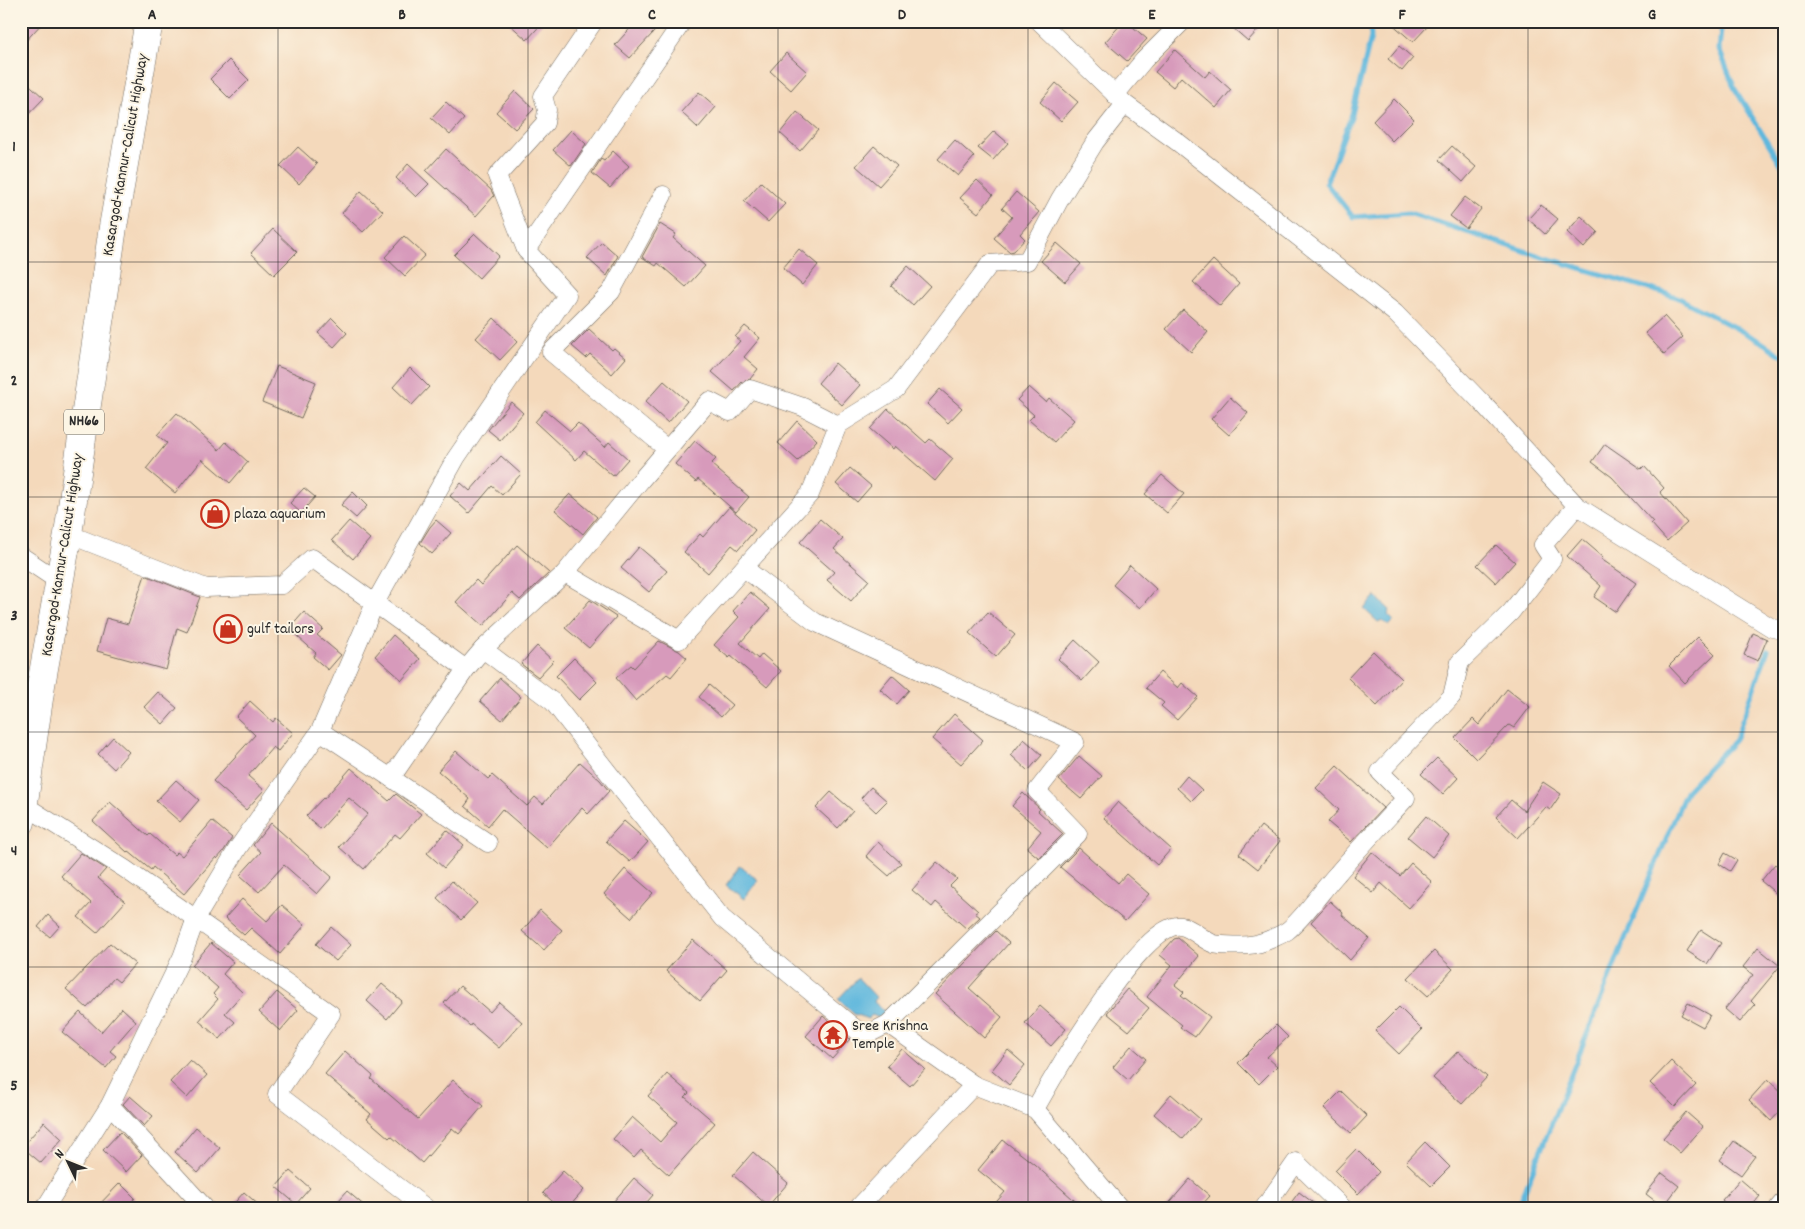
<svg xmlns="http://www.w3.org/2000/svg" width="1805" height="1229" font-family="Dekko,sans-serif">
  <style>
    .water { fill: #60b8dd; stroke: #467284 }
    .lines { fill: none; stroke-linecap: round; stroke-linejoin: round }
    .stream { stroke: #60b8dd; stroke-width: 5 }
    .building { fill: #d79abb }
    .street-casing { stroke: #71685d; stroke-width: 19 }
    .highway-casing { stroke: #71685d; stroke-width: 29 }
    .street { stroke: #fff; stroke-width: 18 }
    .highway { stroke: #fff; stroke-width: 28 }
    .grid { fill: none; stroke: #2b2b2b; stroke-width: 1; stroke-opacity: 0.55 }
    .labels { text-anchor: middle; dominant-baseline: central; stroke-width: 4; stroke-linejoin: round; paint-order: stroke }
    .shield { fill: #fcf5e5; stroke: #6a6863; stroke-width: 1 }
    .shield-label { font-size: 15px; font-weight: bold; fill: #2b2b2b }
    .street-label { font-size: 16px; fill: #2b2b2b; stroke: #fcf5e5 }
    .poi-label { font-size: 16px; fill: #2b2b2b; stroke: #fcf5e5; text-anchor: start }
    .neatline { fill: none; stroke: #2b2b2b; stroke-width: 2 }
    .grid-label { font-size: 16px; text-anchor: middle; font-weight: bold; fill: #2b2b2b }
  </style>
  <rect width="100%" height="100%" fill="#fcf5e5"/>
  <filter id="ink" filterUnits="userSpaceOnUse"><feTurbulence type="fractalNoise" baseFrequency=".02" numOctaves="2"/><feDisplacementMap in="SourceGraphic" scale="10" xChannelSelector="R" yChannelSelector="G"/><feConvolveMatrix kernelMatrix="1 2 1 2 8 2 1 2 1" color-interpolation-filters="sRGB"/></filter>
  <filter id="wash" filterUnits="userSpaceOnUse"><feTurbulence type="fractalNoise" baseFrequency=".0096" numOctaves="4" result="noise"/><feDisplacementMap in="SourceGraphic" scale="20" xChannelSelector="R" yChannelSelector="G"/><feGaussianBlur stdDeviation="1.12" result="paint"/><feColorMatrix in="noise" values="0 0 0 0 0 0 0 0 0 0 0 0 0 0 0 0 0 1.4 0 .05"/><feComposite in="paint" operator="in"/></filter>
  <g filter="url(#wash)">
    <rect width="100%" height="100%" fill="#f4d9bb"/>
    <g class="water">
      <polygon points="1375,596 1390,610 1388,615 1394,621 1389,626 1382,620 1378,622 1364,609"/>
      <polygon points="740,866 758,880 744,899 726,885"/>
      <polygon points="858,978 876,997 874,1002 885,1012 879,1018 872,1015 868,1019 854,1014 838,999"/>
    </g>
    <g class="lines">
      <g class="stream">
        <polyline points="1370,21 1371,37 1352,114 1326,183 1353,217 1409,213 1540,256 1677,297 1760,341 1784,357"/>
        <polyline points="1722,21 1719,49 1735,89 1784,169"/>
        <polyline points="1781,618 1784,612"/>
        <polyline points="1518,1208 1620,951 1686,791 1735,740 1768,650"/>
      </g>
    </g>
    <g id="blocks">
      <g class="building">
        <polygon points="21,21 44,21 21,46"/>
        <polygon points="506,21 544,21 527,40"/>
        <polygon points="637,21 664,21 630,58 615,45"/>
        <polygon points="1124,21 1126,21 1147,39 1127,61 1105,42"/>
        <polygon points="1225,21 1266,21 1248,41"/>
        <polygon points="1389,21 1420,21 1427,27 1413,42"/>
        <polygon points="1399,46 1413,58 1402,71 1388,59"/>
        <polygon points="1175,50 1205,77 1210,71 1231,90 1216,108 1181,77 1173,87 1155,72"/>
        <polygon points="786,53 807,72 791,90 770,71"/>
        <polygon points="229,60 249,80 230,99 210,79"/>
        <polygon points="21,77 44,98 21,122"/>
        <polygon points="1056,83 1078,102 1061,121 1040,102"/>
        <polygon points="515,91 534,109 515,129 496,112"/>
        <polygon points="699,92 716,107 698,128 681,112"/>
        <polygon points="1394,99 1414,119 1392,141 1373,121"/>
        <polygon points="446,102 464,119 450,135 431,118"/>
        <polygon points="797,112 818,130 800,151 780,133"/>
        <polygon points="571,130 586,144 571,166 553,150"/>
        <polygon points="994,131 1008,143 993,160 978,148"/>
        <polygon points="955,140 974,157 958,176 938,159"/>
        <polygon points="874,146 897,166 879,186 856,166"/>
        <polygon points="1452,146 1476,167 1463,182 1439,160"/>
        <polygon points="298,147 317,164 299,184 280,166"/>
        <polygon points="446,149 491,190 494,196 476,216 426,171"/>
        <polygon points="613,151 629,166 610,188 592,173 601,159 604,161"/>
        <polygon points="408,164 429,184 416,197 396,178"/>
        <polygon points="977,180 993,195 978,213 960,198"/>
        <polygon points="761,182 785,204 768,222 744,201"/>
        <polygon points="361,191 383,211 363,232 342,213"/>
        <polygon points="1016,192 1039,212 1020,234 1025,239 1014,251 1010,252 994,238 1012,217 1002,208"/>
        <polygon points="1465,197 1481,209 1466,228 1450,216"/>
        <polygon points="1541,205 1558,219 1545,234 1528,219"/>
        <polygon points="1581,216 1598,232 1584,248 1567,232"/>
        <polygon points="660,224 676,234 673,238 705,266 686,287 658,263 656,266 642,257"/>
        <polygon points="273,229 297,252 274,275 251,253"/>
        <polygon points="475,234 499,256 479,278 454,255"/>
        <polygon points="404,236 425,255 405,276 385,257"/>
        <polygon points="602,242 618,256 607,276 587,258"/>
        <polygon points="1057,243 1081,264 1065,282 1041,261"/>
        <polygon points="799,249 818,265 802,285 783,268"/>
        <polygon points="1213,260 1239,284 1220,306 1193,282"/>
        <polygon points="908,266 930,286 913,305 891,286"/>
        <polygon points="1183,310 1208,332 1191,352 1166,329"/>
        <polygon points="1664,316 1683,337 1664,354 1645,333"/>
        <polygon points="332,318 347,333 334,347 318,333"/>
        <polygon points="494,318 518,341 500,360 476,338"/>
        <polygon points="745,326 760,338 744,357 758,369 750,379 742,382 734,391 712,372 740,341 735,337"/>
        <polygon points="589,329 612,350 614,348 626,358 612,374 590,354 586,358 572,346"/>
        <polygon points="835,363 860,385 842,405 818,383"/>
        <polygon points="277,366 316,382 301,418 262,402"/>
        <polygon points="410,368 429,387 412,405 393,387"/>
        <polygon points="664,381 687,401 668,423 645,402"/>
        <polygon points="1029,387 1046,402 1049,398 1074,420 1054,442 1029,420 1034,415 1017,400"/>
        <polygon points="940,389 962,408 948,423 927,404"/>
        <polygon points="1230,397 1248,413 1229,435 1211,419"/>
        <polygon points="511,402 523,413 500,440 488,430"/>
        <polygon points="888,409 926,443 930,439 953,459 935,481 895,446 893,449 870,429"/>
        <polygon points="545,410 570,431 578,423 605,447 609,442 628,459 613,476 584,451 576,460 535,422"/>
        <polygon points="177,413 219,450 226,442 248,462 230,483 202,459 175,493 146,469 167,443 157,435"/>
        <polygon points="797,421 817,440 798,461 778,443"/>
        <polygon points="695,441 716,459 711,464 749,497 736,512 698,479 696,482 675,464"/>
        <polygon points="1605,444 1641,469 1644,466 1664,488 1660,492 1687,523 1667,541 1651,523 1653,522 1612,477 1592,462"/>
        <polygon points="501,456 521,474 502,495 492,486 469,513 450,496 461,483 470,491"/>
        <polygon points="850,468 871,486 857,502 836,484"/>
        <polygon points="1162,475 1184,494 1167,513 1145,494"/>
        <polygon points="304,488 315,497 301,513 290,503"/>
        <polygon points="353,492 367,506 356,518 341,505"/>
        <polygon points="570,494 597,517 583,534 555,510"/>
        <polygon points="729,507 755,530 738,550 732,545 708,573 684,552 700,534 703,537"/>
        <polygon points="820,519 843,539 834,549 869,580 851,601 827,580 834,572 800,542"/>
        <polygon points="436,520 451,533 432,554 420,543 430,527"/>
        <polygon points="349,521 370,539 353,559 332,540"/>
        <polygon points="1582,539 1603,557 1601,559 1636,583 1616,612 1594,597 1601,586 1567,556"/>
        <polygon points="517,545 549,573 520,600 512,593 483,626 456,602 476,580 481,585"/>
        <polygon points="1496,545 1515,562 1496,583 1477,565"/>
        <polygon points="639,547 667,571 649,592 621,568"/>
        <polygon points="1130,565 1156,589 1140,608 1113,585"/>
        <polygon points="145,575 200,597 187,632 177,628 166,670 97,651 106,618 128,624"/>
        <polygon points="750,592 770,609 740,643 758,659 762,654 781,671 767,687 731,656 729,658 714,645 739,617 733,611"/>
        <polygon points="590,600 616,617 589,648 565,628"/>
        <polygon points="304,612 323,629 317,635 341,655 328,670 313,657 316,653 289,629"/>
        <polygon points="988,612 1015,635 996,657 969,633"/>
        <polygon points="1753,633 1767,639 1758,661 1744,655"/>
        <polygon points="393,635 420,659 402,680 375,656"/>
        <polygon points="1698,637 1715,654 1685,683 1669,666"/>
        <polygon points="1075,640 1099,662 1082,681 1058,659"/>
        <polygon points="659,641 679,651 687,658 671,677 667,674 636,701 616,678 631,665 634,668"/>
        <polygon points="537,646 553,661 538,677 521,664"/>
        <polygon points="1373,651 1402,679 1377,706 1348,678"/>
        <polygon points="574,658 597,682 579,700 556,676"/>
        <polygon points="1160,672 1178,688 1182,683 1198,697 1177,720 1161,706 1164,703 1146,688"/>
        <polygon points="892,675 909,690 897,704 880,689"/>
        <polygon points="500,678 521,697 502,720 480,701"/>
        <polygon points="709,685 732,705 721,717 699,697"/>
        <polygon points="1507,689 1530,707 1514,728 1509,725 1476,759 1455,738 1473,719 1479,725"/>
        <polygon points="158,692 177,708 163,724 144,707"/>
        <polygon points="250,701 273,722 276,718 293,733 278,751 273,747 248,776 264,790 246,810 213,781 255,735 236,717"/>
        <polygon points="954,714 983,740 961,764 932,739"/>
        <polygon points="113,737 129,752 114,769 98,754"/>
        <polygon points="1024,739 1042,755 1028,771 1011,755"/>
        <polygon points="456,751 488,779 492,775 527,806 535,797 543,804 580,762 600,780 609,791 588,814 582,808 547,848 502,809 488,826 465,806 470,799 438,771"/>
        <polygon points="1079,756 1102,776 1081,799 1059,780"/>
        <polygon points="1437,758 1458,778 1443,794 1421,774"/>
        <polygon points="1337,766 1383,808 1351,842 1328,822 1339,810 1316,788"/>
        <polygon points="351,768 389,801 396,794 421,814 400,838 395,834 364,869 339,847 368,814 349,798 321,829 306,816 323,798 324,799"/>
        <polygon points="1187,776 1202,790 1191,801 1177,788"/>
        <polygon points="176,780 199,800 180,822 156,801"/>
        <polygon points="1543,782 1561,794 1550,810 1546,807 1518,838 1496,817 1511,800 1524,811"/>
        <polygon points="871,787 887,801 876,812 861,798"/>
        <polygon points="831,792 853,811 838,828 816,808"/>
        <polygon points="1023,793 1040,809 1038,811 1063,834 1039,858 1027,848 1041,831 1012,806"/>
        <polygon points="110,802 148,836 150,834 174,855 177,852 182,856 212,821 232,838 223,852 217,859 216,857 184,894 153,867 151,870 128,851 127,852 93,821"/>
        <polygon points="1118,802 1171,849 1157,865 1104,818"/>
        <polygon points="1426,816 1449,836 1432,857 1408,837"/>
        <polygon points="624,821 648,842 630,862 606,841"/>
        <polygon points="271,823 332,877 317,894 284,865 259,892 240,875 261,852 253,845"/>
        <polygon points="1261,826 1280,841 1258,869 1239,854"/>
        <polygon points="447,830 464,845 444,868 427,853"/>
        <polygon points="878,842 901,863 889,876 866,856"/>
        <polygon points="1079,848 1118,883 1126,874 1149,894 1125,921 1060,867"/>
        <polygon points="1372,852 1400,876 1411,863 1432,882 1409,908 1381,883 1373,893 1353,876"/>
        <polygon points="81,853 106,869 98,878 125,902 97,933 78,917 91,903 61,876"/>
        <polygon points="1725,853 1737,860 1730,871 1719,864"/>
        <polygon points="937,862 957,879 950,886 978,911 975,913 980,917 967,929 936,902 932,907 912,890"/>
        <polygon points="1775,864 1784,872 1784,900 1761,881"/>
        <polygon points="625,869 653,893 631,918 604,894"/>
        <polygon points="452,881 477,903 461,920 437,898"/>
        <polygon points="242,899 267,921 282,905 305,925 280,954 251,928 244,935 225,918"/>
        <polygon points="1330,901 1343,913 1342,915 1369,938 1350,960 1311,922"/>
        <polygon points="540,910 562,930 544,950 522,931"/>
        <polygon points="48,915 60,926 50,937 38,927"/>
        <polygon points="331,927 351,945 336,961 316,944"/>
        <polygon points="1701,930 1721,943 1707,964 1687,951"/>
        <polygon points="996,931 1009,943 969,988 1002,1017 984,1038 935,994"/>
        <polygon points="1178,938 1199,956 1175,985 1184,992 1181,995 1210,1017 1195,1037 1180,1027 1182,1025 1147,997 1172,965 1160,955 1174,939"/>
        <polygon points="693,940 727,970 700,1001 666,971"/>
        <polygon points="110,943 135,964 119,982 114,978 87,1008 66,989"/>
        <polygon points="211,943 233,962 223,974 243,993 225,1013 235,1022 220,1039 199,1021 218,999 213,994 218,988 192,965"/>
        <polygon points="1758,948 1780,966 1751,1001 1755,1005 1740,1022 1725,1009 1753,975 1743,967"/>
        <polygon points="1434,951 1453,969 1428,996 1408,978"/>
        <polygon points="382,984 402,1001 387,1019 367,1001"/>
        <polygon points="460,986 490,1012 499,1002 522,1022 499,1048 471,1024 470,1026 444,1003"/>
        <polygon points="1127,989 1149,1008 1129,1031 1107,1013"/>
        <polygon points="277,992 298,1010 280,1031 259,1012"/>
        <polygon points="1688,1003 1710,1015 1703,1027 1681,1015"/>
        <polygon points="1040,1006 1066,1029 1051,1046 1025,1023"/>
        <polygon points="1399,1007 1422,1030 1399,1054 1375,1031"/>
        <polygon points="122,1008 136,1021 110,1051 116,1056 106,1068 62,1032 80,1012 101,1032"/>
        <polygon points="823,1016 850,1039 832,1059 806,1036"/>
        <polygon points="1276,1025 1288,1037 1267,1057 1277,1066 1259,1084 1238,1063"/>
        <polygon points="1131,1046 1146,1059 1128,1080 1113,1067"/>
        <polygon points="902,1049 925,1069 910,1086 887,1066"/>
        <polygon points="1008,1050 1025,1065 1009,1085 992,1070"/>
        <polygon points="345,1051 373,1076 371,1079 418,1119 453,1080 483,1106 459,1134 452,1128 422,1163 391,1136 389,1138 367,1119 371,1114 325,1074"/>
        <polygon points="1458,1051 1487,1077 1462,1104 1433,1078"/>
        <polygon points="190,1060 207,1075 187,1098 170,1082"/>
        <polygon points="1671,1061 1696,1085 1675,1107 1650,1083"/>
        <polygon points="667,1074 689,1093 685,1097 715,1123 669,1175 641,1150 634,1158 613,1139 632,1117 660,1142 677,1122 648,1096"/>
        <polygon points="1768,1079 1784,1094 1784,1107 1771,1121 1749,1100"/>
        <polygon points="1341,1091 1367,1116 1351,1133 1324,1108"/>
        <polygon points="1171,1094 1200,1119 1183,1139 1154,1114"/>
        <polygon points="130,1096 153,1116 144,1126 123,1104"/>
        <polygon points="1686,1112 1703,1127 1680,1153 1663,1138"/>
        <polygon points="44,1122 62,1139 41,1163 22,1147"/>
        <polygon points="196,1127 220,1148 198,1173 175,1152"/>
        <polygon points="120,1132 142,1155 126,1172 103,1150"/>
        <polygon points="1003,1140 1034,1164 1083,1208 991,1208 1005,1192 978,1170"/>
        <polygon points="1734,1141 1755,1156 1741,1175 1720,1160"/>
        <polygon points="1425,1142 1450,1167 1431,1186 1406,1162"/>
        <polygon points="1356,1149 1379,1172 1358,1194 1335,1171"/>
        <polygon points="753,1152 788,1183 768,1206 733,1175"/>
        <polygon points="290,1171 310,1188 296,1204 276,1187"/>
        <polygon points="563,1171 584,1190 568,1208 560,1208 543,1193"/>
        <polygon points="1662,1173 1679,1186 1663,1207 1646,1194"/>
        <polygon points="634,1178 653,1195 642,1208 621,1208 614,1201"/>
        <polygon points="1190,1179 1210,1196 1199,1208 1165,1208"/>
        <polygon points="1740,1179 1760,1196 1750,1208 1731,1208 1722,1200"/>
        <polygon points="120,1183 135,1198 126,1208 96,1208"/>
        <polygon points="347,1191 367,1208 332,1208"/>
        <polygon points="244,1192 262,1208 230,1208"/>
        <polygon points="1299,1192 1320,1208 1287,1208"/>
      </g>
    </g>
  </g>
  <g filter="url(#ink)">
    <use href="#blocks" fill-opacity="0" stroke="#71685d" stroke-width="1"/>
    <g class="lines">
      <defs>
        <g id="street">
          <polyline points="1039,21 1125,104 1179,143 1395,313 1485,406 1577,506 1772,628 1784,630"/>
          <polyline points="1115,95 1144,60 1183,21"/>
          <polyline points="663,195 611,292 551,352 667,449"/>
          <polyline points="526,250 497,176 545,123 547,110 543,96 592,24 589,21"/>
          <polyline points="68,534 206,588 282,585 312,558 466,669 483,649 553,702 722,918 864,1036 888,1024 974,1085 858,1208"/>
          <polyline points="21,556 60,582"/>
          <polyline points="744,568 815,622 1075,742 1037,791 1078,834 888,1024"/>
          <polyline points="565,573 641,480 709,401 730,412 750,389 803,407 838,425"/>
          <polyline points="483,649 565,573 679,640 810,494 838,425 896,389 990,264 1027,261 1060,199 1095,142 1125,104"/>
          <polyline points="320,731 375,603 456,458 567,295 526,250 683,21"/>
          <polyline points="391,778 488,843"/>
          <polyline points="21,803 125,869 331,1014 277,1094 426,1208"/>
          <path d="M974,1085L1035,1109C1053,1077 1143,920 1181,926C1193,928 1202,940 1214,944C1221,946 1248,946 1256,944C1265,942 1279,936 1287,931C1304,918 1322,890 1337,874C1359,848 1383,823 1406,798L1380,772L1452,696L1460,662L1511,612L1552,559L1543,545L1577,506"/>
          <polyline points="110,1105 205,1208"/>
          <polyline points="1035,1109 1120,1208"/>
          <polyline points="45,1208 110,1105 182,957 196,918 238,848 320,731 391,778 466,669"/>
          <polyline points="1264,1208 1296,1162 1343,1208"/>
          <polyline points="1778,1208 1784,1201"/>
        </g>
        <polyline id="highway" points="21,822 41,685 68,534 113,227 149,21"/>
      </defs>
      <use href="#street" class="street-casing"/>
      <use href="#highway" class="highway-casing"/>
      <use href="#street" class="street"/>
      <use href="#highway" class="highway"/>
    </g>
  </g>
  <path class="grid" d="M278,21V1208M528,21V1208M778,21V1208M1028,21V1208M1278,21V1208M1528,21V1208M21,262H1784M21,497H1784M21,732H1784M21,967H1784"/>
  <defs>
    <symbol id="shop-ring" viewBox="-11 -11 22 22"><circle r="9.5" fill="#fcf5e5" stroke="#c8321e" stroke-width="1.5"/><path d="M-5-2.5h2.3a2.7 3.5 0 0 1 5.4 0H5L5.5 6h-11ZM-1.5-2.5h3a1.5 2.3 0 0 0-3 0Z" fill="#c8321e"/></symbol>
    <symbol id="temple-ring" viewBox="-11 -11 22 22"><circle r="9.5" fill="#fcf5e5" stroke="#c8321e" stroke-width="1.5"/><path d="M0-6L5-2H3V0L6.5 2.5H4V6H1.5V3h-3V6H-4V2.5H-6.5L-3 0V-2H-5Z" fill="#c8321e"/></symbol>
  </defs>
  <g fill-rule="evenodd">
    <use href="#shop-ring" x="199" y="498" width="32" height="32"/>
    <use href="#shop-ring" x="212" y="613" width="32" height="32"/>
    <use href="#temple-ring" x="817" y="1019" width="32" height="32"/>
  </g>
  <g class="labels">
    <rect class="shield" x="64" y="409.5" width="40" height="25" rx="4"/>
    <g class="shield-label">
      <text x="84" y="422">NH66</text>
    </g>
    <g class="street-label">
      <text transform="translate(126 155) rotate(-80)">Kasargod-Kannur-Calicut Highway</text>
      <text transform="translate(63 555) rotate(-81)">Kasargod-Kannur-Calicut Highway</text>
    </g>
    <g class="poi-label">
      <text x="234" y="514">plaza aquarium</text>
      <text x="247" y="629">gulf tailors</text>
      <text x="852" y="1026">Sree Krishna<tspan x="852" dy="18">Temple</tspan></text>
    </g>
  </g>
  <rect width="1805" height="1229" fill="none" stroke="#fcf5e5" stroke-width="55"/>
  <g transform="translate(68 1162) rotate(313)" stroke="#fcf5e5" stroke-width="4" paint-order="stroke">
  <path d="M0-4L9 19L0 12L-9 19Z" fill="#2b2b2b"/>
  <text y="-8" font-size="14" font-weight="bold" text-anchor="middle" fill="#2b2b2b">N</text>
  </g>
  <rect x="28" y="28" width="1750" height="1174" class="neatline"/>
  <g class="grid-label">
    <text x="152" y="19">A</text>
    <text x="402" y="19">B</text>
    <text x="652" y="19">C</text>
    <text x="902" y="19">D</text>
    <text x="1152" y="19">E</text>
    <text x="1402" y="19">F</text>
    <text x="1652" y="19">G</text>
    <text x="14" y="151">1</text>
    <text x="14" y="385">2</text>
    <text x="14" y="620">3</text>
    <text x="14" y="855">4</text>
    <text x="14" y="1090">5</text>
  </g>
</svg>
